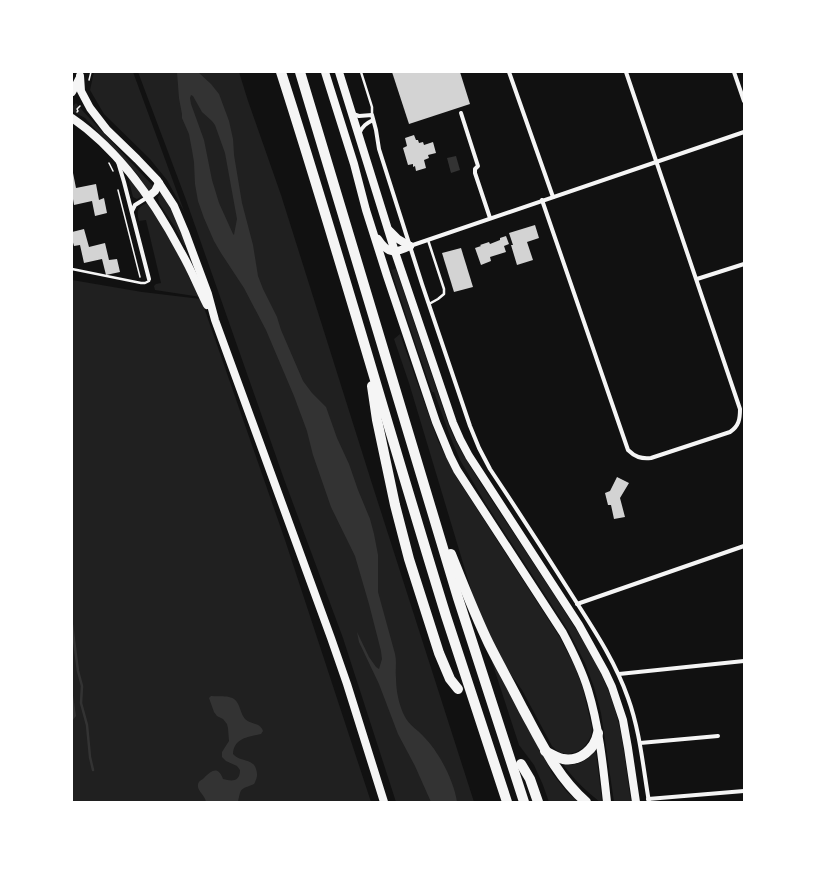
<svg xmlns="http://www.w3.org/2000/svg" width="816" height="874" font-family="'Golos Text',sans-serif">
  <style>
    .green { fill: #202020 }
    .water { fill: #333; fill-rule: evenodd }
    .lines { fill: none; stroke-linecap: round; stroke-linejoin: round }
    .stream { stroke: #333; stroke-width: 2.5 }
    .building { fill: #d3d3d3 }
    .path { stroke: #f5f5f5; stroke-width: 1.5 }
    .service { stroke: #f5f5f5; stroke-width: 2.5 }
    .minor { stroke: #f5f5f5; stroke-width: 4 }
    .secondary { stroke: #f5f5f5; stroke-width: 8 }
    .motorway { stroke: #f5f5f5; stroke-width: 10 }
  </style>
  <rect width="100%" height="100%" fill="#111"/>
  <g class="green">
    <polygon points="94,72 133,72 184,211 167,180 150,159 104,114 90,90"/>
    <polygon points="138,72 239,72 248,101 281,195 374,490 474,802 396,802 343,638 284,479 185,197"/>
    <polygon points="76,103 82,110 153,186 148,191 138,175 85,118 72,111 72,107"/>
    <polygon points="127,173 144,195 137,199 133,197"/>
    <polygon points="161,193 174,214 186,245 184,245 175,227 159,203 158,197"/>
    <path d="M148,202L188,269L187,273L192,283L195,282L201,297L155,290L154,286L156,284L161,283L146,220L139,221C136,209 138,208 148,202Z"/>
    <path d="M396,269L449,426C460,453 477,477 493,502C514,534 535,566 556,598C575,628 595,657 608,690C623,725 625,764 631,802H614L601,713L594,687L585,663L568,630L486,504L460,460L450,436L434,392H432L415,343L391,270Z"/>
    <polygon points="72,280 142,292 201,299 285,540 371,802 72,802"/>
    <polygon points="400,334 438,441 455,475 559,636 575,667 583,689 592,728 591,736 587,743 583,748 576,752 568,754 561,753 556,750 552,746 522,690 504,665 475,603 409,383 394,339"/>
    <polygon points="494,661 552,773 567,792 578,802 549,802 543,785 534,765 519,745 492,662"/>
    <path d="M594,752H596L602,802H600C586,791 575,780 564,766L565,764C577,766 586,762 594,752Z"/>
  </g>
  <g class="water">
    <path d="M177,72H198L211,84L219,94L229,121L233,139L234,155L242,203L253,245L258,276L263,289L277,317L281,330L303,381L312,393L326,407L337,438L349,464L358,490L370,519L374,534L378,555V592L395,654C397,662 395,670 396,678C396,691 399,706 405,717C409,725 418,730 424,737C439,752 454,781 457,802H431L415,766L398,734L379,684L359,642L357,632L369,657L376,667L379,669L382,659L381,651L369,604L355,556L331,507L313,455L307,431L294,396L266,330L244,288L221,253L214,241L204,218L198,201L195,184L194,162L192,150L189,134L182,118V114L179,98ZM191,95L193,96L202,112L212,121L215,125L225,153L237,219L234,235L233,234L219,203L212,180L204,140L191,104L190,98Z"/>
    <polygon points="456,156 460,170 451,173 447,158"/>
    <polygon points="72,689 76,716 72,721"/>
    <path d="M211,696C218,697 228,695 234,699C240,703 240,713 245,719C251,725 260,722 263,731L261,734C248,737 234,738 233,754C239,762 253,758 256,769C258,774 257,779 254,784C241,790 241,786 238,802H206C205,795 197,791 198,785C198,781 202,780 204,778C212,770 218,766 223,779C233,782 240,781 240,770L237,766L226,761L222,757V752L229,741L228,728L227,724L223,719L217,716L214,712L209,698Z"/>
  </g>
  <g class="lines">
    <polyline class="stream" points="72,625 78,671 82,686 81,703 87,725 90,757 93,770"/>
  </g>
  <g class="building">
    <polygon points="392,72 460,72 470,104 409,124"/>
    <polygon points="414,135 416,140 418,140 419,143 423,142 424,145 433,142 436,153 428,155 429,158 424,160 426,168 416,171 415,166 413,167 413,164 408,165 403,148 407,146 405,138"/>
    <polygon points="72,173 73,173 76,188 96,184 99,200 104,198 107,213 95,216 92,201 74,205 72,193"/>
    <polygon points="535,225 539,238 527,242 533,260 517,265 511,245 513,245 509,233"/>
    <polygon points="84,229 89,247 105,243 109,260 117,259 120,272 106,275 102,259 84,263 80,245 74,246 72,239 72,232"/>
    <polygon points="506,236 509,244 504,246 506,252 490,257 491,261 481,265 475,248 481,246 480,245 489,242 490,244 500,240 500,238"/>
    <polygon points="461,248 473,287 454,292 442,253"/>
    <polygon points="617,477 629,483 620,498 625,517 614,519 611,505 608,505 605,493 610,491"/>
  </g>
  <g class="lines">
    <g class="path">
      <polyline points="89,80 91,72"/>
      <polyline points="77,112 78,111 77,109 80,106"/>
      <polyline points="109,163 113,171"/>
      <polyline points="118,190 140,277"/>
    </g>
    <g class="service">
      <polyline points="361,72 372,107 372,115"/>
      <polyline points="428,240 444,289 444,294 438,299 429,304"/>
      <polyline points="72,269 141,283 145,283 149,281 149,279"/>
    </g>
    <g class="minor">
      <polyline points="509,72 553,197"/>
      <polyline points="734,72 744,101"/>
      <polyline points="461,113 478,166 475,169 475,173 490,218"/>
      <path d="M353,114L359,116L372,115L376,130L379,149L422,284L470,426L479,448L490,469C516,508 542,548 568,589C590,624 614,658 628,698C640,731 643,767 649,802"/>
      <path d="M359,134C362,126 367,123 373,120"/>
      <polyline points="118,162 124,182 149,279"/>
      <path d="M542,200L628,450C635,457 641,459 651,458L730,432C739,426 740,419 740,409L626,72"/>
      <polyline points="132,211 135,205 148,197"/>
      <polyline points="410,246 744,132"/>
      <polyline points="697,279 744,264"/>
      <polyline points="577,604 744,546"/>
      <polyline points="619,674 744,661"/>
      <polyline points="640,743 718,736"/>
      <polyline points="648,799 744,791"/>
    </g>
    <g class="secondary">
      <path d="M325,72L354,164L366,210L387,276L436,422L450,456L457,470L563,633C573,652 582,670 588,690C599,726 603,765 607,802"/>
      <polyline points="339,72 395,252 453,423 460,439 469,456 579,625 605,672 612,687 623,720 628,748 636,802"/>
      <polyline points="80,76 81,91 90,108 107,130 137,159 157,180 174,206 185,232 208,294 215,320 331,638 347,684 384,802"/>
      <polyline points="72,92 76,85 79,79"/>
      <path d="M72,118C120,151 154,201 181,252C191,269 198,287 207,305"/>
      <polyline points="148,197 155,191 159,183"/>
      <polyline points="390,231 398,239 410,246"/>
      <path d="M378,239C388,254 394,254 410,246"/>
    </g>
    <g class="motorway">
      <path d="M281,72C339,252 390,435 446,616C466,678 487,740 507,802"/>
      <polyline points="300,72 458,598 524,802"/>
      <polyline points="372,386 377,420 395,505 409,559 439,653 450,679 458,689"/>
      <path d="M451,554C463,584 475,615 489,644C500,666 512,687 523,709C541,742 557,777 586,802"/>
      <path d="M545,751C551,754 556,757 563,759C580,762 595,749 598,733"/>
      <polyline points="521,764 530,779 538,802"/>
    </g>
  </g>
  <rect width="816" height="874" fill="none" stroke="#ffffff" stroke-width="146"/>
</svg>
